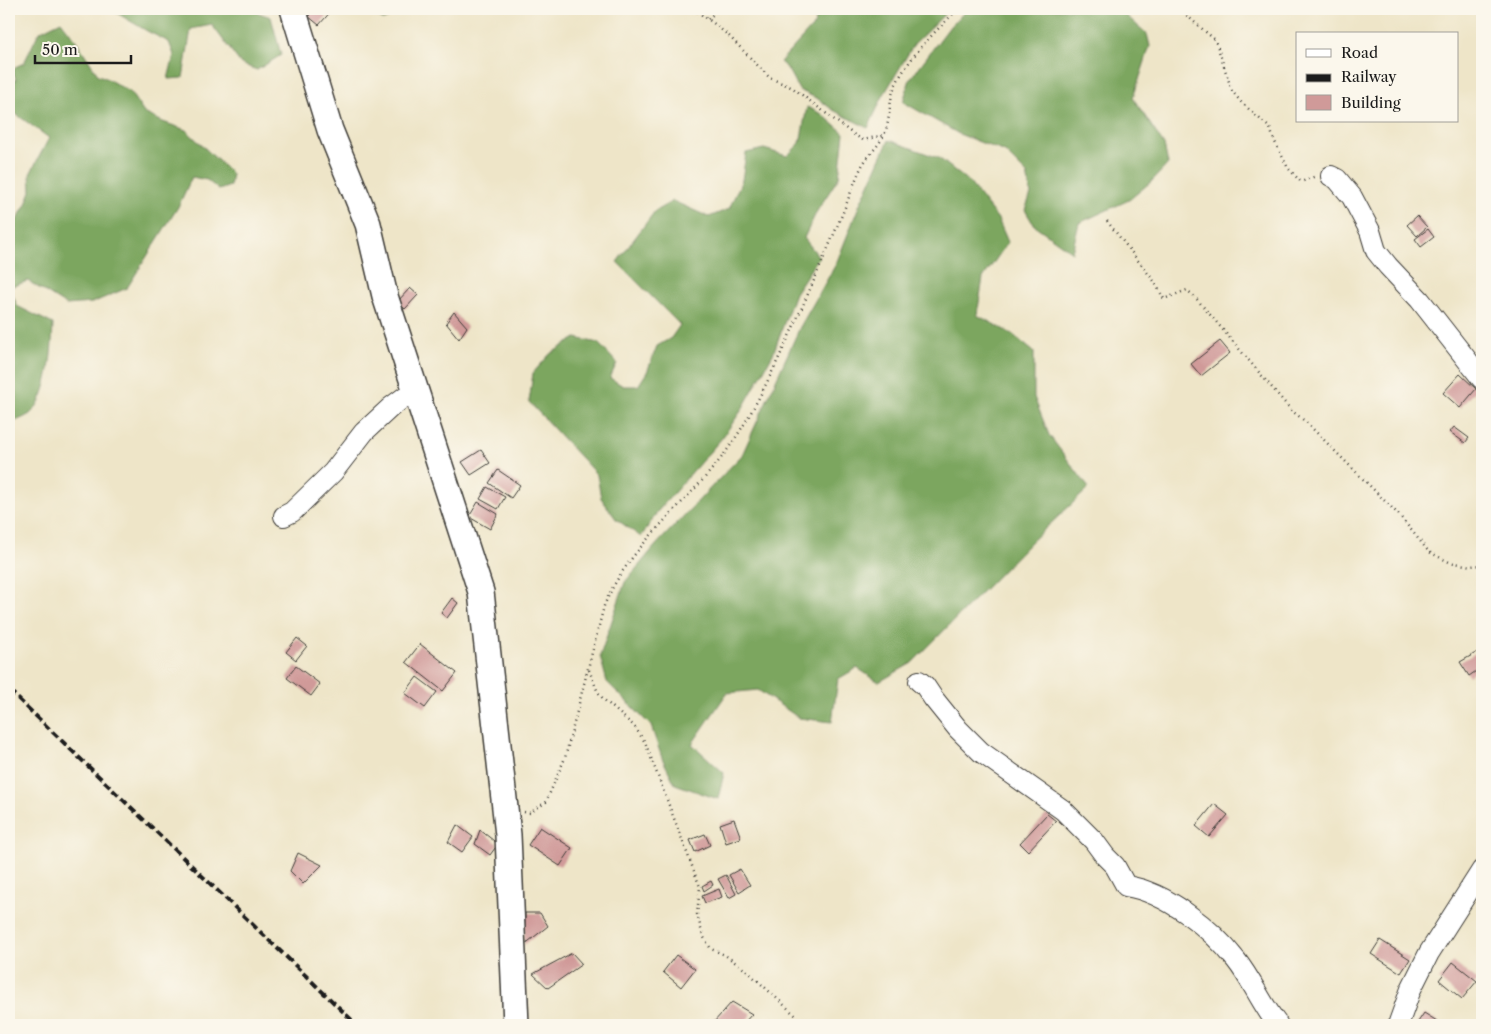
<svg xmlns="http://www.w3.org/2000/svg" width="1491" height="1034" font-family="'Libre Caslon Text',serif">
  <style>
    .forest { fill: #7ba65f; stroke: #4c613e }
    .building { fill: #d09a99 }
    .lines { fill: none; stroke-linecap: round; stroke-linejoin: round }
    .minor-casing { stroke: #3c3a36; stroke-width: 22 }
    .major-casing { stroke: #3c3a36; stroke-width: 28 }
    .path { stroke: #3c3a36; stroke-width: 2.5; stroke-dasharray: 1 4; stroke-linecap: butt }
    .minor { stroke: #fff; stroke-width: 20 }
    .major { stroke: #fff; stroke-width: 25 }
    .rail { stroke: #1c1c1c; stroke-width: 4; stroke-dasharray: 8 4; stroke-linecap: butt }
  </style>
  <rect width="100%" height="100%" fill="#fbf7ec"/>
  <filter id="ink" filterUnits="userSpaceOnUse"><feTurbulence type="fractalNoise" baseFrequency=".02" numOctaves="2"/><feDisplacementMap in="SourceGraphic" scale="10" xChannelSelector="R" yChannelSelector="G"/><feConvolveMatrix kernelMatrix="1 2 1 2 8 2 1 2 1" color-interpolation-filters="sRGB"/></filter>
  <filter id="wash" filterUnits="userSpaceOnUse"><feTurbulence type="fractalNoise" baseFrequency=".0096" numOctaves="4" result="noise"/><feDisplacementMap in="SourceGraphic" scale="20" xChannelSelector="R" yChannelSelector="G"/><feGaussianBlur stdDeviation="1.12" result="paint"/><feColorMatrix in="noise" values="0 0 0 0 0 0 0 0 0 0 0 0 0 0 0 0 0 1.4 0 .05"/><feComposite in="paint" operator="in"/></filter>
  <g filter="url(#wash)">
    <rect width="100%" height="100%" fill="#eee5c8"/>
    <g class="forest">
      <polygon points="110,9 247,9 271,17 281,55 257,70 241,64 212,25 191,29 183,78 168,79 174,55 169,42 147,31"/>
      <polygon points="364,9 398,9 393,16 383,20"/>
      <polygon points="820,9 950,9 914,44 883,96 868,128 833,110 818,99 799,90 787,68 780,62 814,25"/>
      <polygon points="968,9 1119,9 1147,34 1150,46 1133,98 1164,145 1168,164 1152,181 1129,200 1079,223 1072,252 1034,225 1025,210 1031,194 1027,174 1005,152 959,134 903,102 910,79 951,25"/>
      <path d="M61,21L77,42L98,75L106,78L130,92L144,113L163,122L186,130L232,174L230,186L219,190L207,180L192,177L178,207L127,288L92,303L66,305L28,281L10,287L17,306L53,324C52,348 50,397 30,414C24,418 15,421 9,424V234L26,204L31,191L30,174L49,138L9,109V92L16,79L13,72L15,67L24,63L39,32Z"/>
      <polygon points="807,107 822,114 844,133 839,177 817,211 804,238 819,257 795,293 773,354 741,411 722,438 658,511 641,537 616,519 601,498 597,475 529,402 533,373 550,354 576,338 598,343 617,363 610,378 623,386 638,386 647,372 657,346 671,338 680,325 617,262 655,211 673,201 709,217 729,209 742,180 746,153 764,149 787,156 800,143"/>
      <polygon points="889,140 939,158 969,182 998,219 1008,242 983,278 977,315 1012,334 1034,352 1034,397 1049,435 1089,488 1033,540 912,663 879,682 857,668 838,679 832,722 799,718 758,690 727,693 692,744 724,773 718,799 675,784 662,758 651,726 607,682 600,656 625,582 656,545 742,455 800,327 836,264 859,206"/>
    </g>
    <g id="blocks">
      <g class="building">
        <polygon points="314,9 333,9 319,25 308,16"/>
        <polygon points="1417,216 1427,227 1417,236 1407,225"/>
        <polygon points="1428,229 1434,237 1421,247 1415,239"/>
        <polygon points="410,288 418,295 405,309 397,302"/>
        <polygon points="454,312 467,327 459,339 446,323"/>
        <polygon points="1220,341 1230,353 1201,376 1191,364"/>
        <polygon points="1460,374 1476,389 1460,408 1443,393"/>
        <polygon points="1454,427 1469,438 1465,443 1450,432"/>
        <polygon points="481,450 490,463 471,475 462,462"/>
        <polygon points="498,470 520,485 511,498 489,483"/>
        <polygon points="487,487 505,497 498,509 480,499"/>
        <polygon points="478,502 498,514 490,529 469,517"/>
        <polygon points="452,598 458,603 447,618 441,613"/>
        <polygon points="297,638 307,646 296,660 286,652"/>
        <polygon points="420,644 457,673 443,691 406,662"/>
        <polygon points="1481,650 1482,652 1482,667 1469,676 1460,662"/>
        <polygon points="296,666 320,684 311,696 287,678"/>
        <polygon points="417,677 437,692 425,708 405,693"/>
        <polygon points="1214,804 1228,815 1209,837 1196,826"/>
        <polygon points="1047,814 1056,821 1028,851 1020,843"/>
        <polygon points="734,819 741,838 726,843 720,824"/>
        <polygon points="457,825 473,837 462,852 448,842"/>
        <polygon points="540,827 572,848 560,866 528,845"/>
        <polygon points="480,830 498,844 490,855 475,844"/>
        <polygon points="705,834 710,845 695,852 690,840"/>
        <polygon points="298,853 322,865 303,884 290,871"/>
        <polygon points="740,869 750,885 739,892 729,875"/>
        <polygon points="726,875 736,894 729,898 718,879"/>
        <polygon points="711,881 713,885 704,891 702,886"/>
        <polygon points="719,889 722,897 705,903 702,896"/>
        <polygon points="525,913 540,913 548,926 524,945"/>
        <polygon points="1380,940 1410,959 1401,973 1371,954"/>
        <polygon points="572,953 582,964 548,988 533,974"/>
        <polygon points="676,955 695,969 681,987 663,972"/>
        <polygon points="1453,962 1477,981 1462,999 1439,980"/>
        <polygon points="732,1002 752,1014 742,1025 717,1025 713,1023"/>
        <polygon points="1424,1013 1437,1021 1434,1025 1416,1025"/>
      </g>
    </g>
  </g>
  <g filter="url(#ink)">
    <use href="#blocks" fill-opacity="0" stroke="#3c3a36" stroke-width="1"/>
    <g class="lines">
      <defs>
        <g id="minor">
          <polyline points="1331,176 1337,179 1352,197 1370,231 1376,251 1388,266 1420,300 1482,379"/>
          <polyline points="284,516 292,512 333,472 364,432 391,407 414,390"/>
          <path d="M919,681L925,686L933,698L958,729L981,752L1063,810L1094,841L1105,856L1115,866L1126,886C1166,892 1212,929 1236,960C1252,980 1262,1005 1278,1025"/>
          <polyline points="1398,1025 1411,989 1429,953 1482,870"/>
        </g>
        <polyline id="major" points="293,9 330,130 368,224 385,296 481,592 508,835 516,1025"/>
      </defs>
      <use href="#minor" class="minor-casing"/>
      <use href="#major" class="major-casing"/>
      <g class="path">
        <polyline points="693,9 712,22 729,36 770,78 793,88 853,134 863,140 884,135"/>
        <polyline points="1179,9 1214,39 1217,45 1232,91 1241,102 1270,128 1274,140 1288,168 1301,182 1316,176"/>
        <polyline points="708,19 719,9"/>
        <polyline points="1107,221 1154,281 1164,299 1187,290 1195,297 1291,410 1306,422 1399,515 1429,552 1449,562 1471,566 1482,565"/>
        <polyline points="589,670 597,690 603,699 634,726 645,742 700,887 697,914 703,936 711,949 725,955 747,971 806,1025"/>
        <path d="M524,812L530,813L546,802L565,758L604,606C630,542 691,502 730,446C755,410 773,370 792,330C808,294 824,258 839,222C847,204 853,184 862,166C868,155 878,147 884,135C891,120 888,100 896,84C911,54 935,32 958,9"/>
      </g>
      <use href="#minor" class="minor"/>
      <use href="#major" class="major"/>
      <polyline class="rail" points="9,690 357,1025"/>
    </g>
  </g>
  <rect width="1491" height="1034" fill="none" stroke="#fbf7ec" stroke-width="30"/>
  <rect x="1296" y="32" width="162" height="90" fill="#fbf7ec" stroke="#a29f99"/>
  <rect x="1306" y="49" width="25" height="8" fill="#ffffff" stroke="#a29f99"/>
  <text x="1341" y="58" font-size="15" fill="#1c1c1c">Road</text>
  <rect x="1306" y="74" width="25" height="8" fill="#1c1c1c" stroke="#a29f99"/>
  <text x="1341" y="82" font-size="15" fill="#1c1c1c">Railway</text>
  <rect x="1306" y="95" width="25" height="15" fill="#d09a99" stroke="#a29f99"/>
  <text x="1341" y="108" font-size="15" fill="#1c1c1c">Building</text>
  <path d="M35 55v8h96v-8" fill="none" stroke="#1c1c1c" stroke-width="2.5"/>
  <text x="42" y="55" font-size="15" fill="#1c1c1c" stroke="#fbf7ec" stroke-width="4" paint-order="stroke">50 m</text>
</svg>
